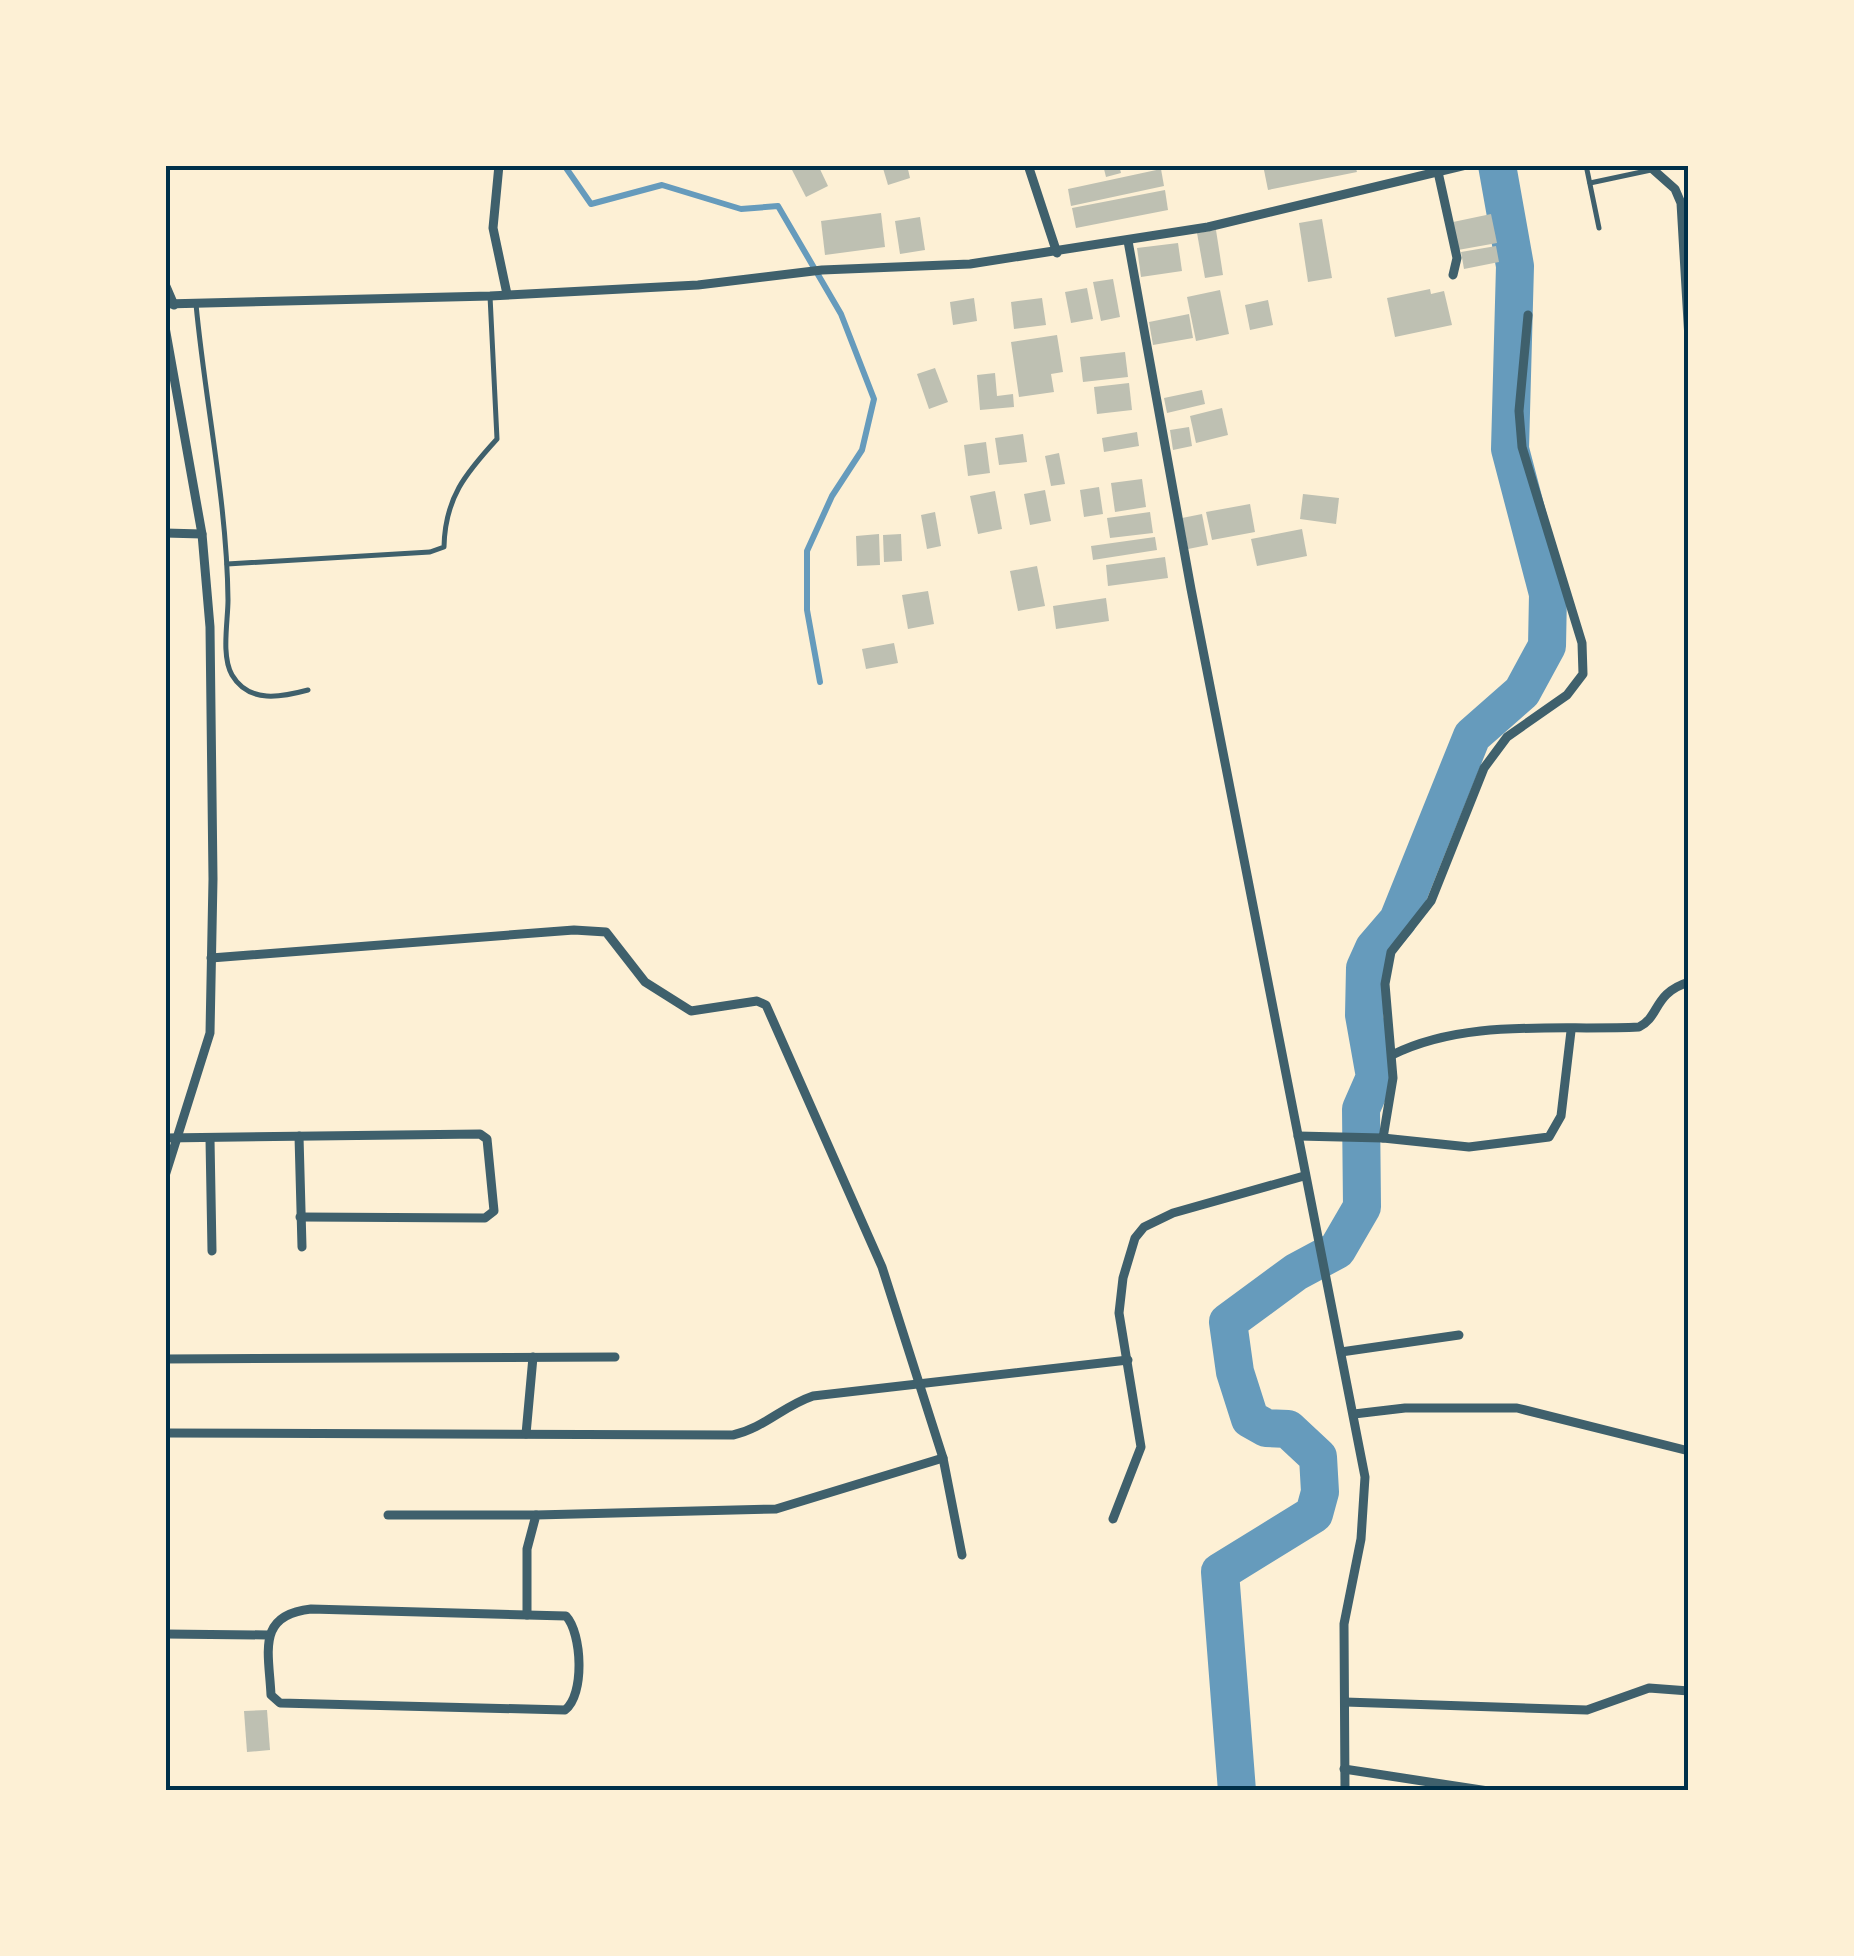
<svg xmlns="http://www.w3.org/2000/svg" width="1854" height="1956" font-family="Quicksand,sans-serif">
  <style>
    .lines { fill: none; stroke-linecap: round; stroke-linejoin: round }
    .stream { stroke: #669bbc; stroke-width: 6 }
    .river { stroke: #669bbc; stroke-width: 38 }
    .building { fill: #bec0b2 }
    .service { stroke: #3f606c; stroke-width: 5 }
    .minor { stroke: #3f606c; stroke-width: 9 }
    .neatline { fill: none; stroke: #003049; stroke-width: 4 }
  </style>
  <rect width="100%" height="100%" fill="#fdf0d5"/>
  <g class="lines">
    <polyline class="stream" points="564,165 591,204 662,185 741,209 778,206 841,314 874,399 862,450 832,496 807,551 807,610 820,682"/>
    <polyline class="river" points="1237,1791 1220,1572 1314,1514 1320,1492 1318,1457 1288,1429 1266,1428 1250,1419 1235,1372 1228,1322 1296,1272 1337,1250 1362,1207 1361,1109 1375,1077 1364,1015 1365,968 1374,948 1398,920 1472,736 1522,692 1547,646 1548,594 1510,449 1515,266 1497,165"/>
  </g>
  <g class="building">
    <polygon points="797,165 818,165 828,186 806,197 791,168"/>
    <polygon points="882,165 907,165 910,178 888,185"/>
    <polygon points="1103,165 1119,165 1121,173 1106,177"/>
    <polygon points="1263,165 1355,165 1357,172 1268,190"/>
    <polygon points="1161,169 1164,186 1071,206 1068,189"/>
    <polygon points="1165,190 1168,210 1076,228 1072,208"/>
    <polygon points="881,213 885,247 825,255 821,221"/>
    <polygon points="1491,214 1497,243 1458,250 1453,222"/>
    <polygon points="920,217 925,250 900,254 895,221"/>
    <polygon points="1322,219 1332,278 1308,282 1299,223"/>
    <polygon points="1216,230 1223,275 1205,278 1197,233"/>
    <polygon points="1178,243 1182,271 1141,277 1137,248"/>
    <polygon points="1496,246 1499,262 1464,269 1461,252"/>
    <polygon points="1113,279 1120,317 1101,321 1093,282"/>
    <polygon points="1087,288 1093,319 1071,323 1065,292"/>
    <polygon points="1430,289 1431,294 1444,291 1452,325 1395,337 1387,298"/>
    <polygon points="1220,290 1229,334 1196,341 1187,297"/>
    <polygon points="974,298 977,321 953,325 950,302"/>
    <polygon points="1042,298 1046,325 1014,329 1011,302"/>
    <polygon points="1268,300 1273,325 1250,330 1245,305"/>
    <polygon points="1189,314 1193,338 1153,345 1149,322"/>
    <polygon points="1057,335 1063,372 1051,374 1054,392 1019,397 1011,342"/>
    <polygon points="1125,352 1128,377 1083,382 1080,357"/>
    <polygon points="935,368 948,402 929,409 917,374"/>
    <polygon points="995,373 997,396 1013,394 1014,407 980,410 977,375"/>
    <polygon points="1129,383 1132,410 1097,414 1094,387"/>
    <polygon points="1202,390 1205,404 1167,413 1164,398"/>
    <polygon points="1222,408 1228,435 1196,443 1190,416"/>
    <polygon points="1189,427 1192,446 1173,450 1170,430"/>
    <polygon points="1137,432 1139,446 1104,452 1102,438"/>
    <polygon points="1023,434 1027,462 999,465 995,438"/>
    <polygon points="986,442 990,473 968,476 964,445"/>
    <polygon points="1059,453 1065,484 1051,486 1045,456"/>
    <polygon points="1142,479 1146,507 1115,512 1111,483"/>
    <polygon points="1099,487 1103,514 1084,517 1080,490"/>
    <polygon points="1045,490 1051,521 1030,525 1024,494"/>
    <polygon points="995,491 1002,529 978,534 970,496"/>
    <polygon points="1303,494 1339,498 1336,524 1300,519"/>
    <polygon points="1250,504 1255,532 1212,540 1206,512"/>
    <polygon points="935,512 941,546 927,549 921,515"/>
    <polygon points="1150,512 1153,533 1110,538 1107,518"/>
    <polygon points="1202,514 1208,545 1188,549 1182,518"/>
    <polygon points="1302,529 1307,556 1257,566 1251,539"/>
    <polygon points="879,534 880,565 857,566 856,536"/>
    <polygon points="901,534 902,561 884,562 883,535"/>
    <polygon points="1155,537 1157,550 1093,560 1091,546"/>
    <polygon points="1165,557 1168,578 1108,586 1106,565"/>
    <polygon points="1037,566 1045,606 1018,611 1010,571"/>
    <polygon points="928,591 934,624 908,629 902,595"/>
    <polygon points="1106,598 1109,621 1056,629 1053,606"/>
    <polygon points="894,643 898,663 866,669 862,649"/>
    <polygon points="267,1710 270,1750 247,1752 244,1711"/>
  </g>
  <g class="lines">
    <g class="service">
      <polyline points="1586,165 1599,228"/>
      <polyline points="1590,183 1651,170"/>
      <path d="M196,304C205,402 227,501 228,600C228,621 221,656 232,675C249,704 282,697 308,690"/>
      <path d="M227,564L430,552L444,547C445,498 465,474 497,439L490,296"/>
    </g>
    <g class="minor">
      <polyline points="499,165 493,228 507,294"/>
      <polyline points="1028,165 1057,253"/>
      <polyline points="1648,165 1675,189 1681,203 1689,339"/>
      <polyline points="1438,172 1457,258 1453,275"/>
      <polyline points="1128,241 1191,589 1365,1477 1361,1539 1344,1624 1345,1791"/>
      <polyline points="165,284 174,305"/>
      <polyline points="165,304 490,296 698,285 822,270 970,264 1208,227 1466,165"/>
      <polyline points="165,327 202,534 210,627 213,879 210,1033 165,1176"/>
      <polyline points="165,533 202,534"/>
      <polyline points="211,958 574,930 606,932 645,982 691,1011 757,1001 766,1005 882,1267 943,1458 962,1555"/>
      <path d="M1392,1055C1466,1018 1557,1031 1639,1027C1660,1017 1653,993 1689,982"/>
      <polyline points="299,1136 302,1247"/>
      <polyline points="1298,1136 1383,1138 1393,1078 1385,984 1391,952 1431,901 1484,768 1507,737 1567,695 1583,674 1582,643 1522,447 1519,411 1528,315"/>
      <polyline points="165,1138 480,1134 487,1139 494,1211 485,1218 300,1217"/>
      <polyline points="1383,1138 1469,1147 1549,1137 1561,1116 1571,1031"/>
      <polyline points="210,1139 212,1251"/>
      <polyline points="1341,1352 1459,1335"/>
      <polyline points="165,1359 615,1357"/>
      <polyline points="1354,1414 1405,1408 1517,1408 1689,1451"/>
      <path d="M165,1433L733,1435C764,1428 783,1406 813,1396L1128,1360"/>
      <polyline points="526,1434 533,1357"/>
      <polyline points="388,1515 536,1515"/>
      <polyline points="1113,1519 1141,1447 1119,1313 1123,1278 1135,1238 1144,1227 1173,1213 1304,1176"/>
      <path d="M311,1609L566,1616C582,1633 585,1695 565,1710L280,1703L271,1695C269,1652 256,1615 311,1609Z"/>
      <polyline points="527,1615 527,1549 536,1515 776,1509 943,1458"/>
      <polyline points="165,1634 268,1635"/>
      <polyline points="1345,1702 1587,1710 1649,1688 1689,1691"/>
      <polyline points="1344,1769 1488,1791"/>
    </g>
  </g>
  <rect width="1854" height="1956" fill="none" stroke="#fdf0d5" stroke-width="335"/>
  <rect x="168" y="168" width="1518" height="1620" class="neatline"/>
</svg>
